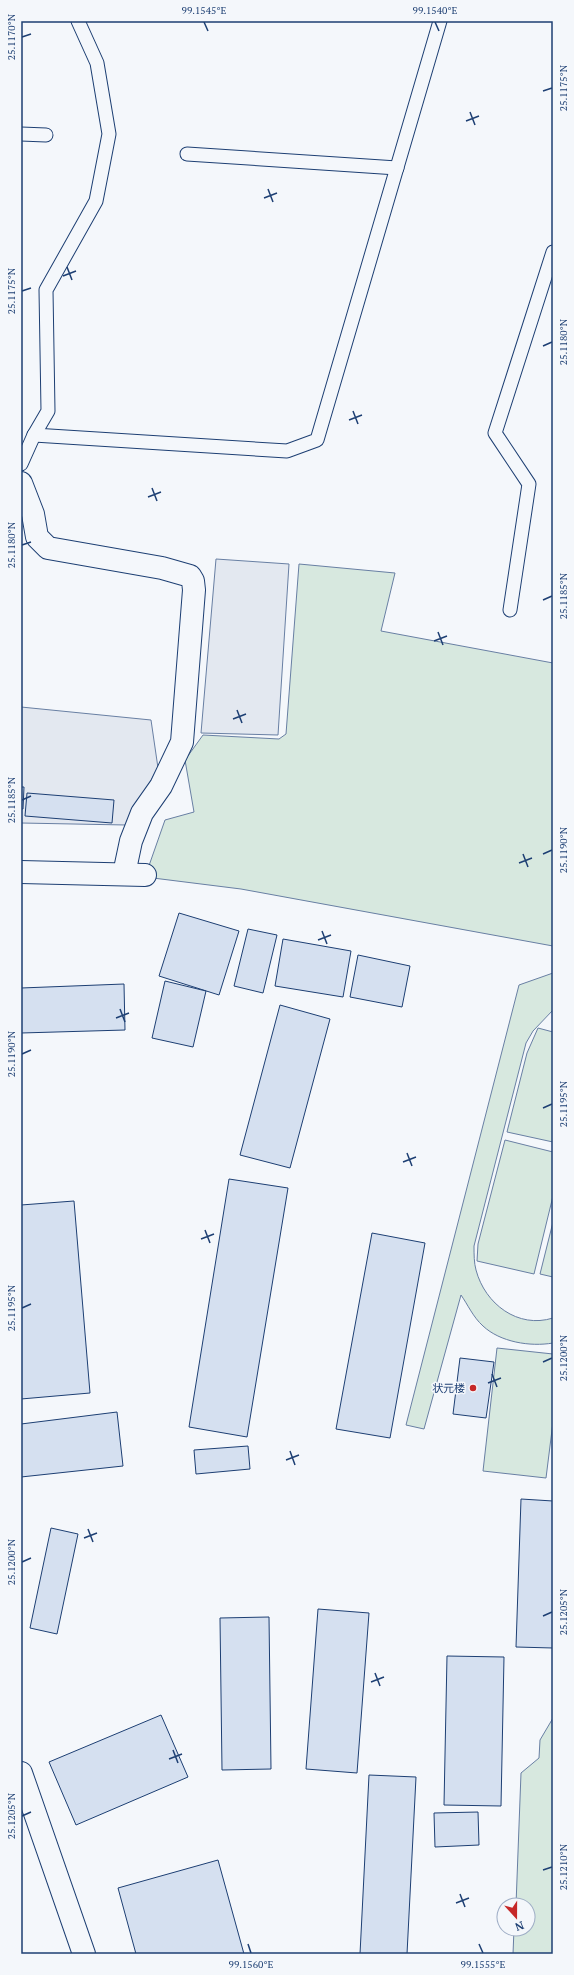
<svg xmlns="http://www.w3.org/2000/svg" width="574" height="1975" font-family="'PT Serif','Noto Sans SC',serif">
  <style>
    .green { fill: #d7e8df; stroke: #687fa3 }
    .parking { fill: #e3e8f0; stroke: #687fa3 }
    .building { fill: #d5e0f0; stroke: #1d3f73 }
    .lines { fill: none; stroke-linecap: round; stroke-linejoin: round }
    .lane-casing { stroke: #1d3f73; stroke-width: 15 }
    .street-casing { stroke: #1d3f73; stroke-width: 24 }
    .lane { stroke: #f4f7fb; stroke-width: 13 }
    .street { stroke: #f4f7fb; stroke-width: 22 }
    .ticks { fill: none; stroke: #1d3f73; stroke-width: 1.5 }
    .poi-dot { fill: #c62828; stroke: #f4f7fb; stroke-width: 1.5 }
    .labels { text-anchor: middle; dominant-baseline: central; stroke-width: 3; stroke-linejoin: round; paint-order: stroke }
    .poi-label { font-size: 11px; fill: #1d3f73; stroke: #f4f7fb; text-anchor: end }
    .neatline { fill: none; stroke: #1d3f73; stroke-width: 1.5 }
    .ticks-label { font-size: 10px; text-anchor: middle; fill: #1d3f73 }
  </style>
  <rect width="100%" height="100%" fill="#f4f7fb"/>
  <g class="green">
    <polygon points="299,564 395,573 381,631 553,663 553,946 241,889 145,877 165,820 194,812 185,760 203,735 279,739 286,734"/>
    <path d="M553,973V1010L533,1031L526,1043L474,1246C474,1254 474,1263 476,1270C485,1304 518,1329 553,1318V1343C530,1347 500,1342 483,1326C473,1317 468,1305 461,1295L424,1429L406,1425L519,985Z"/>
    <polygon points="538,1028 553,1032 553,1142 507,1132 527,1053"/>
    <polygon points="505,1140 553,1152 553,1196 534,1274 477,1261 478,1244"/>
    <polygon points="553,1222 553,1277 540,1274"/>
    <polygon points="497,1348 553,1354 553,1422 546,1478 483,1471"/>
    <polygon points="553,1718 553,1954 513,1954 514,1929 528,1929 528,1905 516,1905 521,1773 539,1758 540,1740"/>
  </g>
  <g class="parking">
    <polygon points="216,559 289,564 278,735 201,733"/>
    <polygon points="21,707 151,720 158,768 126,825 21,823"/>
  </g>
  <g class="building">
    <polygon points="21,787 24,787 23,809 21,809"/>
    <polygon points="27,793 114,800 112,823 25,816"/>
    <polygon points="179,913 239,931 219,995 159,976"/>
    <polygon points="248,929 277,935 263,993 234,986"/>
    <polygon points="283,939 351,951 343,997 275,986"/>
    <polygon points="358,955 410,966 402,1007 350,997"/>
    <polygon points="165,981 206,991 193,1047 152,1038"/>
    <polygon points="124,984 125,1030 21,1033 21,988"/>
    <polygon points="280,1005 330,1019 290,1168 240,1155"/>
    <polygon points="229,1179 288,1188 247,1437 189,1427"/>
    <polygon points="74,1201 90,1393 21,1399 21,1205"/>
    <polygon points="372,1233 425,1243 390,1438 336,1429"/>
    <polygon points="460,1358 494,1362 486,1418 453,1414"/>
    <polygon points="117,1412 123,1466 21,1477 21,1424"/>
    <polygon points="248,1446 250,1469 196,1474 194,1450"/>
    <polygon points="521,1499 553,1501 553,1648 516,1647"/>
    <polygon points="51,1528 78,1534 57,1634 30,1628"/>
    <polygon points="318,1609 369,1613 357,1773 306,1769"/>
    <polygon points="269,1617 271,1769 222,1770 220,1618"/>
    <polygon points="447,1656 504,1657 501,1806 444,1805"/>
    <polygon points="161,1715 188,1777 76,1825 49,1762"/>
    <polygon points="369,1775 416,1777 407,1954 360,1954"/>
    <polygon points="478,1812 479,1845 435,1847 434,1813"/>
    <polygon points="218,1860 244,1954 136,1954 118,1888"/>
  </g>
  <g class="lines">
    <defs>
      <g id="lane">
        <polyline points="21,134 46,135"/>
        <polyline points="187,154 397,168"/>
        <polyline points="34,435 287,451 317,440 440,21"/>
        <polyline points="21,464 34,435 48,411 46,290 96,201 109,134 97,63 78,21"/>
        <polyline points="510,610 529,484 495,433 553,252"/>
      </g>
      <g id="street">
        <polyline points="21,483 33,514 37,537 48,548 162,568 190,576 193,581 194,590 182,742 161,786 142,813 131,841 124,874"/>
        <polyline points="21,872 145,875"/>
        <polyline points="21,1773 84,1954"/>
      </g>
    </defs>
    <use href="#lane" class="lane-casing"/>
    <use href="#street" class="street-casing"/>
    <use href="#lane" class="lane"/>
    <use href="#street" class="street"/>
  </g>
  <path class="ticks" d="M204,22L208,31M435,22L439,31M22,37L31,34M543,91L552,88M470,112L475,125M466,121L479,116M268,189L273,202M264,198L277,193M67,267L72,280M63,276L76,271M22,291L31,288M543,346L552,342M353,411L358,424M349,420L362,415M152,488L157,501M148,497L161,492M22,545L31,542M543,600L552,596M438,632L443,645M434,641L447,636M237,710L242,723M233,719L246,714M22,800L31,796M523,854L528,867M543,854L552,850M519,863L532,858M322,931L327,944M318,940L331,935M120,1009L125,1022M116,1018L129,1013M22,1054L31,1050M543,1108L552,1104M407,1153L412,1166M403,1162L416,1157M205,1230L210,1243M201,1239L214,1234M22,1308L31,1304M543,1362L552,1358M492,1374L497,1387M488,1383L501,1378M290,1451L295,1465M286,1460L299,1455M88,1529L93,1542M84,1538L97,1533M22,1562L31,1558M543,1616L552,1612M375,1673L380,1686M371,1682L384,1677M173,1750L178,1763M169,1759L182,1754M22,1816L31,1812M543,1870L552,1867M460,1894L465,1907M456,1903L469,1898M248,1944L251,1953M479,1944L483,1953"/>
  <circle class="poi-dot" cx="473" cy="1388" r="4"/>
  <g class="labels">
    <g class="poi-label">
      <text x="465" y="1388">状元楼</text>
    </g>
  </g>
  <rect width="574" height="1975" fill="none" stroke="#f4f7fb" stroke-width="44"/>
  <g transform="translate(516 1917) rotate(159)"><circle r="19" fill="#f4f7fb" stroke="#9eadc5"/>
  <path d="M0-3L7 15L0 10L-7 15Z" fill="#c62828"/>
  <text y="-6" font-size="11" font-weight="bold" text-anchor="middle" fill="#1d3f73">N</text>
  </g>
  <rect x="22" y="22" width="530" height="1931" class="neatline"/>
  <g class="ticks-label">
    <text x="204" y="14">99.1545°E</text>
    <text x="435" y="14">99.1540°E</text>
    <text transform="translate(11 37) rotate(-90)" y="4">25.1170°N</text>
    <text transform="translate(563 88) rotate(-90)" y="4">25.1175°N</text>
    <text transform="translate(11 291) rotate(-90)" y="4">25.1175°N</text>
    <text transform="translate(563 342) rotate(-90)" y="4">25.1180°N</text>
    <text transform="translate(11 545) rotate(-90)" y="4">25.1180°N</text>
    <text transform="translate(563 596) rotate(-90)" y="4">25.1185°N</text>
    <text transform="translate(11 800) rotate(-90)" y="4">25.1185°N</text>
    <text transform="translate(563 850) rotate(-90)" y="4">25.1190°N</text>
    <text transform="translate(11 1054) rotate(-90)" y="4">25.1190°N</text>
    <text transform="translate(563 1104) rotate(-90)" y="4">25.1195°N</text>
    <text transform="translate(11 1308) rotate(-90)" y="4">25.1195°N</text>
    <text transform="translate(563 1358) rotate(-90)" y="4">25.1200°N</text>
    <text transform="translate(11 1562) rotate(-90)" y="4">25.1200°N</text>
    <text transform="translate(563 1612) rotate(-90)" y="4">25.1205°N</text>
    <text transform="translate(11 1816) rotate(-90)" y="4">25.1205°N</text>
    <text transform="translate(563 1867) rotate(-90)" y="4">25.1210°N</text>
    <text x="251" y="1968">99.1560°E</text>
    <text x="483" y="1968">99.1555°E</text>
  </g>
</svg>
